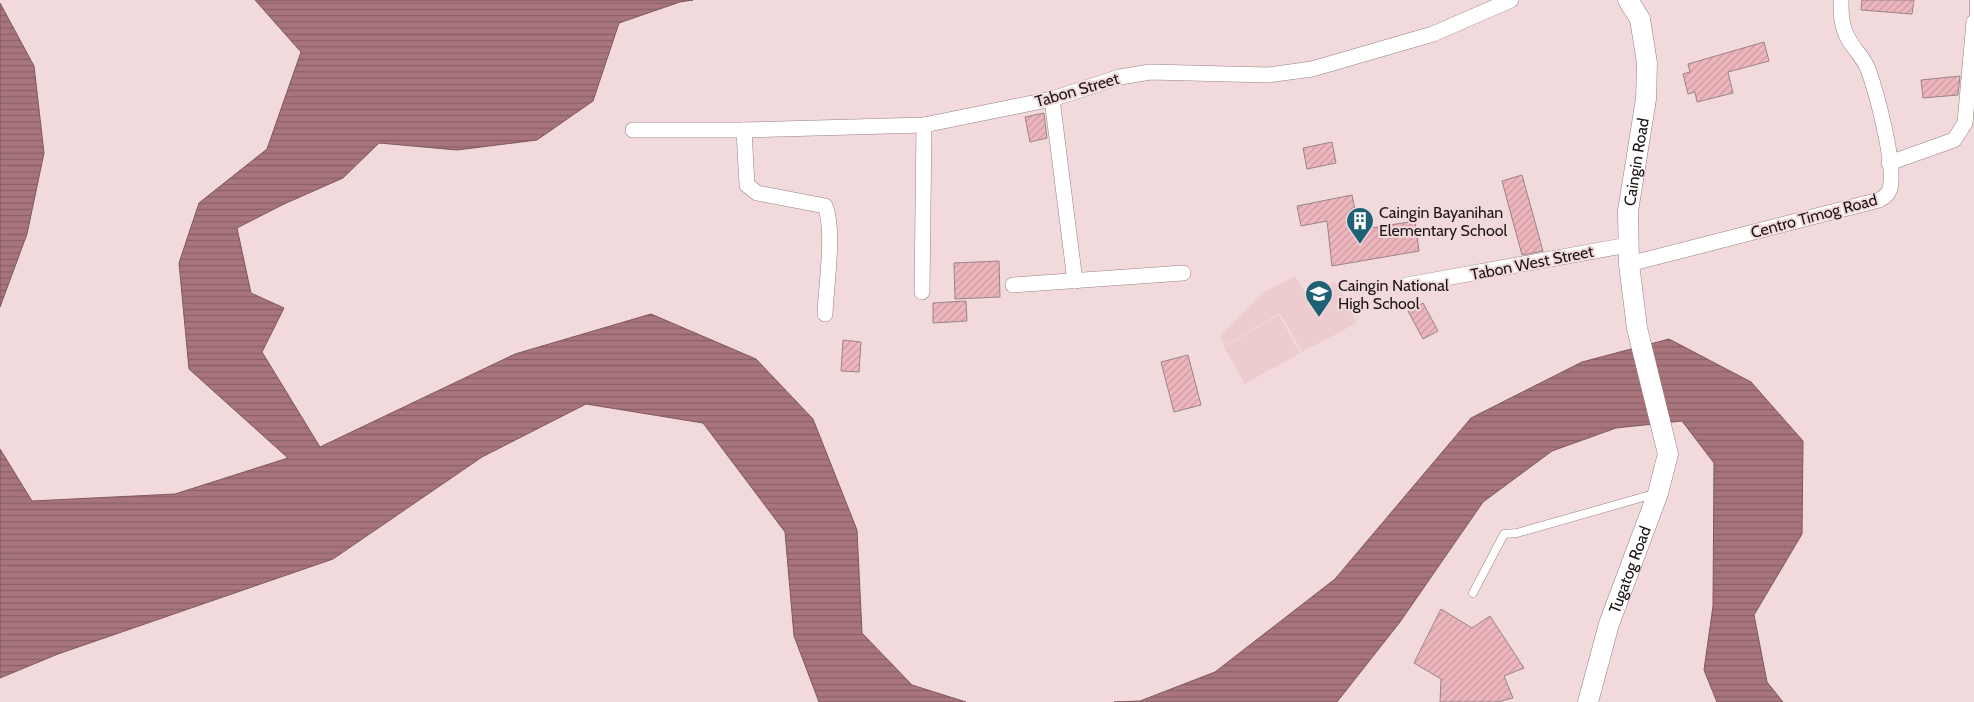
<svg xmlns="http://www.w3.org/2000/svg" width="1974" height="702" font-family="Cabin,sans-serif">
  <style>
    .built { fill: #eccccf }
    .water { fill: url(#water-rules); stroke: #7f585d }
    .building { fill: url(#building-hatch); stroke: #9a8486 }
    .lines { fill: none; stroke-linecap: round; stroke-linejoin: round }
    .service-casing { stroke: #968083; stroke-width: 9 }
    .minor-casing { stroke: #968083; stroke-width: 16 }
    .tertiary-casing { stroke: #968083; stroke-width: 21 }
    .service { stroke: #fff; stroke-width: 8 }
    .minor { stroke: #fff; stroke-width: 15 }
    .tertiary { stroke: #fff; stroke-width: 20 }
    .labels { text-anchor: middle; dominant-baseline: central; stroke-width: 4; stroke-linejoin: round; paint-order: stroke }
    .street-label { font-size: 16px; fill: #1c1415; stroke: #f2dadc }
    .poi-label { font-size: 16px; fill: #1c1415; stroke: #f2dadc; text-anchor: start }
  </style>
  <defs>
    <pattern id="water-rules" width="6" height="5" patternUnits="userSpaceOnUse" patternTransform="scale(1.25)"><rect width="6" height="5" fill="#a9757c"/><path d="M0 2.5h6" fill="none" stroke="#895f64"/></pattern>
    <pattern id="building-hatch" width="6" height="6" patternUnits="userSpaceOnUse" patternTransform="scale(1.25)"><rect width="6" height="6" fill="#edb5bc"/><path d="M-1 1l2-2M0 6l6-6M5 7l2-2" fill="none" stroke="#cb9ba1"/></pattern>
  </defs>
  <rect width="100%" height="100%" fill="#f2dadc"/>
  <g class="built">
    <polygon points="1295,276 1307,296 1335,281 1357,323 1302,352 1280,313 1224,346 1220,336 1265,292"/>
    <polygon points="1279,315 1300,353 1245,384 1224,347"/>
  </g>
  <g class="water">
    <polygon points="255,0 693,0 680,2 619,23 593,101 537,140 457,150 379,143 343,178 284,204 237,228 251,293 284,308 262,352 320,447 515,354 651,314 756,359 813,419 857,530 862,633 912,685 966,702 819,702 794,636 785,532 703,423 586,404 482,457 333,559 58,654 0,678 0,449 32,501 175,494 288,458 189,369 179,263 199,203 267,149 301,52"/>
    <polygon points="0,3 34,66 44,153 27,234 0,307"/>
    <polygon points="1669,339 1751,382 1803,441 1802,534 1754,615 1767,682 1783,702 1717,702 1704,670 1713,606 1714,463 1682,421 1616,428 1552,451 1483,502 1400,622 1337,702 1114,702 1140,701 1215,672 1335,579 1471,418 1582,362"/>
  </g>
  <g class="building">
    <polygon points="1862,0 1914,0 1912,14 1861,10"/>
    <polygon points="1764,42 1769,61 1728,72 1733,93 1697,102 1695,92 1688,94 1683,74 1690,72 1688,64"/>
    <polygon points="1960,76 1958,95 1923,98 1921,80"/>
    <polygon points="1044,113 1047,138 1030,142 1025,117"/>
    <polygon points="1332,142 1336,163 1307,169 1303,148"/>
    <polygon points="1522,175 1543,251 1522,255 1502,181"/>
    <polygon points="1352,195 1359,230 1415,221 1419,251 1332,266 1327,221 1301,226 1297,206"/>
    <polygon points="999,261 1000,297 955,299 954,263"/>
    <polygon points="966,301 967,321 933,323 933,303"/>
    <polygon points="1423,303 1438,331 1423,339 1408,311"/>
    <polygon points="843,340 861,342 859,372 841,371"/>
    <polygon points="1188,355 1201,405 1174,412 1161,362"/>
    <polygon points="1441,609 1472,628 1490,616 1524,668 1504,676 1513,698 1497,702 1440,702 1441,679 1414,663"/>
  </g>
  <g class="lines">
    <defs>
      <g id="service">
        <polyline points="1974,22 1974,0"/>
        <polyline points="1473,593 1504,534 1517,533 1654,494"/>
      </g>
      <g id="minor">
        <polyline points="1052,99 1075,281"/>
        <polyline points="633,130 744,130 924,125 1052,99 1120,77 1150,72 1268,75 1312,69 1433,34 1511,0"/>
        <path d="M744,130L747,185L757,193L825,206C835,229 826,287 825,314"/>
        <polyline points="1889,163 1954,140 1965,123 1974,22"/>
        <path d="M1629,264L1879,200C1884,197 1888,195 1890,189C1896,165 1877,94 1868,69C1863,56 1851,47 1846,34C1841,23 1841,11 1841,0"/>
        <polyline points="1013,285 1183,273"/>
        <polyline points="1407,285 1628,245"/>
        <polyline points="922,292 924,125"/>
      </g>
      <g id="tertiary">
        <path id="s1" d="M1588,702L1609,624L1658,493L1668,454L1637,328L1629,264L1628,211L1646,99L1647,63L1640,19L1628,0"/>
      </g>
    </defs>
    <use href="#service" class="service-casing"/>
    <use href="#minor" class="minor-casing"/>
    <use href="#tertiary" class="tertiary-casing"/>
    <use href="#service" class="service"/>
    <use href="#minor" class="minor"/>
    <use href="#tertiary" class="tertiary"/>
  </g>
  <defs>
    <symbol id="building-pin" viewBox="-11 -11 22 30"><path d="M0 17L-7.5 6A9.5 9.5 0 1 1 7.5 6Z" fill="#1e6174" stroke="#f2dadc"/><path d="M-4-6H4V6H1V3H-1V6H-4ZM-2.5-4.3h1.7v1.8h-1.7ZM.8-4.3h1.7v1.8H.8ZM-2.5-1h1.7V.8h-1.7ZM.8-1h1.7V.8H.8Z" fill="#fff"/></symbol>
    <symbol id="school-pin" viewBox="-11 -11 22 30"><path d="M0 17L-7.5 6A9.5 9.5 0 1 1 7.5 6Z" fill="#1e6174" stroke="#f2dadc"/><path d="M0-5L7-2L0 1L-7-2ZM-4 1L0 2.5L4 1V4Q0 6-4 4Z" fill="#fff"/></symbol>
  </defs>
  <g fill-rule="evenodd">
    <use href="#building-pin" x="1344" y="205" width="32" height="43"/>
    <use href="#school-pin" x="1303" y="278" width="32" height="43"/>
  </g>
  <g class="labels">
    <g class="street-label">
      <text transform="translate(1077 90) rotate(-16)">Tabon Street</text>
      <text stroke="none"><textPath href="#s1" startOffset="558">Caingin Road</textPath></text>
      <text transform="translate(1814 216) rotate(-15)">Centro Timog Road</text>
      <text transform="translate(1532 263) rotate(-11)">Tabon West Street</text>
      <text stroke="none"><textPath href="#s1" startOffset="139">Tugatog Road</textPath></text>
    </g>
    <g class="poi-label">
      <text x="1379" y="212">Caingin Bayanihan<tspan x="1379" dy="18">Elementary School</tspan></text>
      <text x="1338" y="285">Caingin National<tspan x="1338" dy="18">High School</tspan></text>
    </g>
  </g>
</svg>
